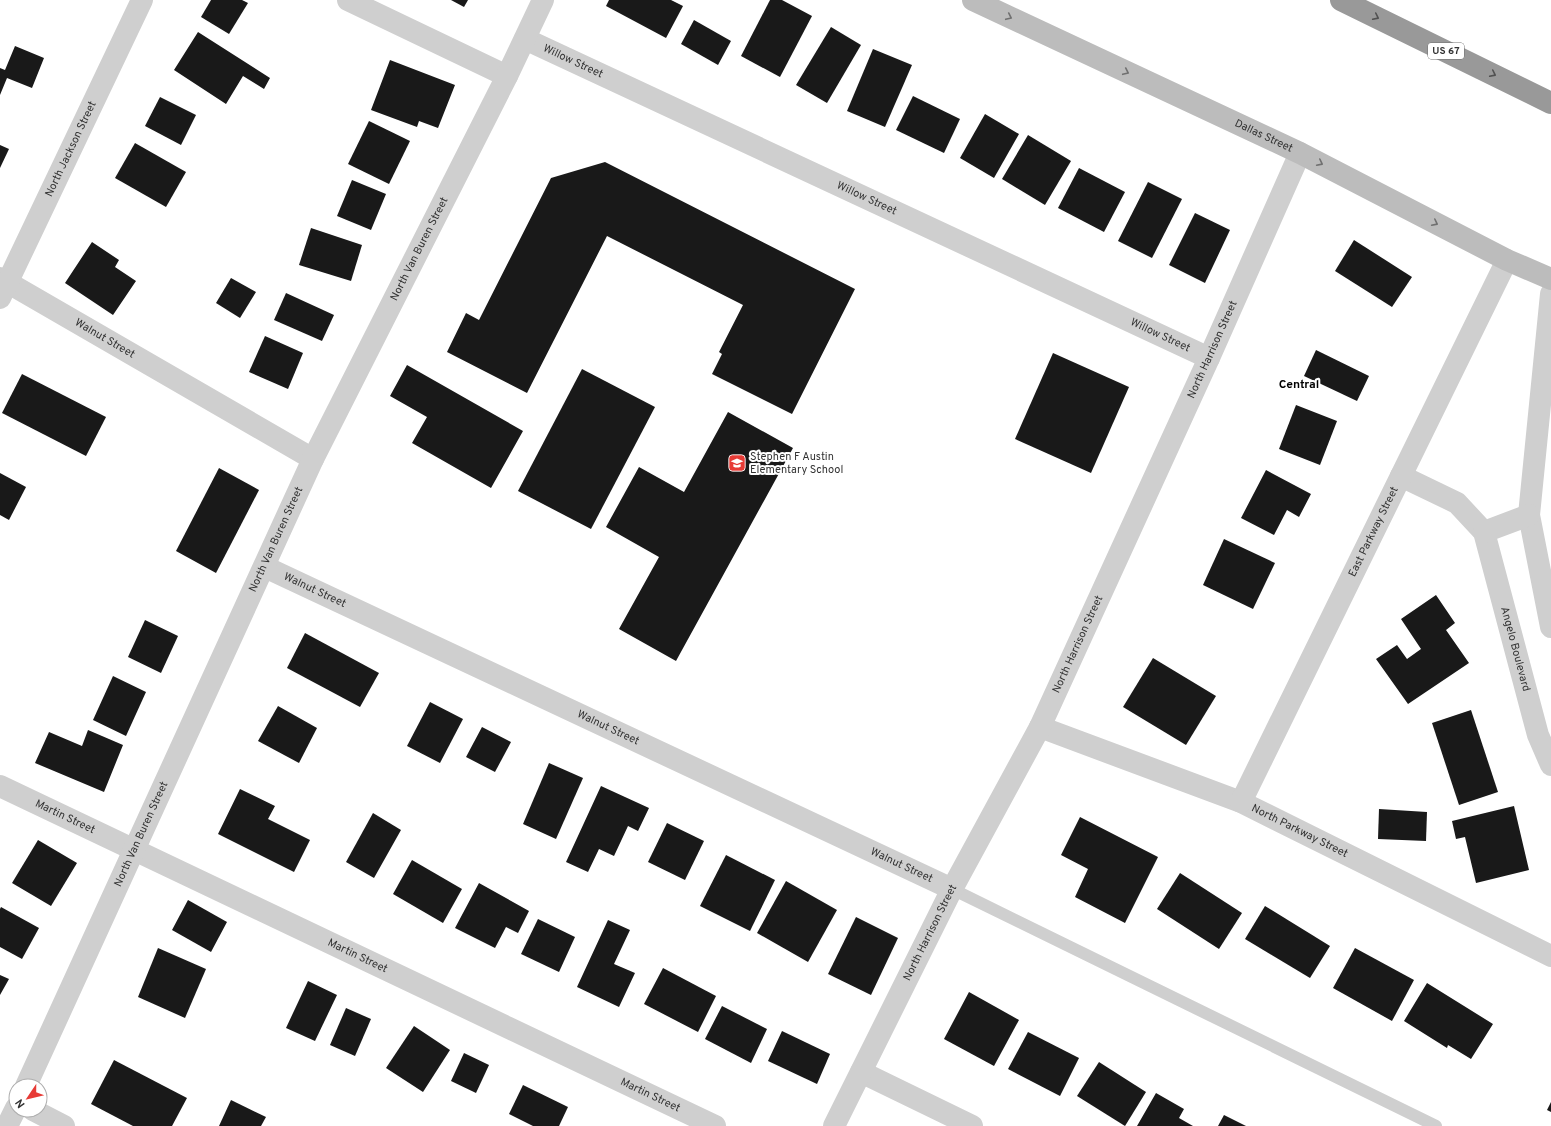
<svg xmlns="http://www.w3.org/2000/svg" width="1551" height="1126" font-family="Overpass,sans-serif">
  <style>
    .building { fill: #191919 }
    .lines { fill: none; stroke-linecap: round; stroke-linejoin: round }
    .service { stroke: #cfcfcf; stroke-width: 12 }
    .minor { stroke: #cfcfcf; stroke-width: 22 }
    .tertiary { stroke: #cfcfcf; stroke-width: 22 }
    .secondary { stroke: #bcbcbc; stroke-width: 22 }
    .motorway { stroke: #999; stroke-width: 22 }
    .oneway { stroke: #707070 }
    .oneway2 { stroke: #515151 }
    .labels { text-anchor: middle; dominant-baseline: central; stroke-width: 4; stroke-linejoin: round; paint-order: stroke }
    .shield { fill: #fff; stroke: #707070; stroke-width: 1 }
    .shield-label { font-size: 10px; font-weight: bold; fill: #323232 }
    .street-label { font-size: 11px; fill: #323232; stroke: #fff }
    .poi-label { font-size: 11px; fill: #323232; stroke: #fff; text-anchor: start }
    .neighbourhood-label { font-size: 12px; font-weight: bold; fill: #000; stroke: #fff }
  </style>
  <rect width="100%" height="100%" fill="#fff"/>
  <g class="building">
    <polygon points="211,0 242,0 248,3 229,34 201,17"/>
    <polygon points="451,0 468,0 464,7"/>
    <polygon points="609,0 671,0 683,6 666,38 606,6"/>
    <polygon points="770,0 782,0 812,16 780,77 741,56"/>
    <polygon points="694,20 731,41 718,65 681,44"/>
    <polygon points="831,27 861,45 827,103 796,85"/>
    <polygon points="198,32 270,78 264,89 243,76 226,104 174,70"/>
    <polygon points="15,46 44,58 32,88 7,78 0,95 0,68 5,70"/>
    <polygon points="873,49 912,65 885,127 847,111"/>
    <polygon points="390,60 455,85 438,128 419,121 417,127 371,110"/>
    <polygon points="913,96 960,119 944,153 896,130"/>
    <polygon points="160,97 196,115 181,145 145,126"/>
    <polygon points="985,114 1019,134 994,178 960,158"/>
    <polygon points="369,121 410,141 389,184 348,164"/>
    <polygon points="1028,135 1071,161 1045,205 1002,179"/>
    <polygon points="135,143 186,172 166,207 115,178"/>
    <polygon points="0,145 9,149 0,168"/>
    <polygon points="605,162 855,289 792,414 712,374 722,354 719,352 743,305 607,236 527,393 447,352 466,313 479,320 551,178"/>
    <polygon points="1079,168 1125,192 1104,232 1058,208"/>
    <polygon points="352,180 386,194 371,230 337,216"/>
    <polygon points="1148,182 1182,199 1152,258 1118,241"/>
    <polygon points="1195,213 1230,230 1205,283 1169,265"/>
    <polygon points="311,228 362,245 351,281 299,265"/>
    <polygon points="1354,240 1412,277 1392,307 1335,271"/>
    <polygon points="92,242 119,260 115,267 136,281 113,315 65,283"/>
    <polygon points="231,278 256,292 240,318 216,303"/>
    <polygon points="286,293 334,315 322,341 274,320"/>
    <polygon points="265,336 303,353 288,389 249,372"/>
    <polygon points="1316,350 1369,376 1357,401 1304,376"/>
    <polygon points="1053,353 1129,387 1091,473 1015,439"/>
    <polygon points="407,365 523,431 491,488 412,443 427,417 390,396"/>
    <polygon points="582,369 655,407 591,529 518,491"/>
    <polygon points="22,374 106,417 86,456 2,413"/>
    <polygon points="1296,405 1337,421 1320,465 1279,449"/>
    <polygon points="728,412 793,448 676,661 619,629 659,557 606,527 639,467 684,492"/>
    <polygon points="219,468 259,490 216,573 176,551"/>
    <polygon points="1266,470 1311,494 1299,517 1287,510 1274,535 1241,518"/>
    <polygon points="0,473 26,487 9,520 0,515"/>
    <polygon points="1224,539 1275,563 1253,609 1203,585"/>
    <polygon points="1436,595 1455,623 1446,630 1469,663 1408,704 1376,659 1397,645 1407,659 1421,649 1401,619"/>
    <polygon points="145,620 178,636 161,673 128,657"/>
    <polygon points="305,633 379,673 360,707 287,668"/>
    <polygon points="1153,658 1216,696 1186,745 1123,707"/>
    <polygon points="113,676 146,692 126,736 93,720"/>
    <polygon points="430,702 463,719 440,763 407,746"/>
    <polygon points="278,706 317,728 299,763 258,741"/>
    <polygon points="1471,710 1498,792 1459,805 1432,723"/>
    <polygon points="482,727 511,742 495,772 466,757"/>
    <polygon points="88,730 123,745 104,792 35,763 49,732 82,746"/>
    <polygon points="549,763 583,778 556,839 523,824"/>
    <polygon points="601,786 649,808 638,831 628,826 614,856 599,849 588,872 566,862"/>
    <polygon points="240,789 275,806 268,819 310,840 294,872 218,834"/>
    <polygon points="1514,806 1529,870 1476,883 1465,837 1456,839 1452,821"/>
    <polygon points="1379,809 1427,812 1426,841 1378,839"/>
    <polygon points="373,813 401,830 374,878 346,862"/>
    <polygon points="1080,817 1158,857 1125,923 1075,897 1088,869 1061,855"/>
    <polygon points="667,823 704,841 685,880 648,862"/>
    <polygon points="38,840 77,863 51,906 12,883"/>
    <polygon points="726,855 775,880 750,931 700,906"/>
    <polygon points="412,860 462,889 443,923 393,894"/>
    <polygon points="1180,873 1242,913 1219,949 1157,909"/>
    <polygon points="786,881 837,910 808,962 757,933"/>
    <polygon points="479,883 529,911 518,933 506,927 495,948 455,928"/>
    <polygon points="188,900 227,922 211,952 172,930"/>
    <polygon points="1265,906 1330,946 1310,978 1245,939"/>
    <polygon points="1,907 39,928 22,959 0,947 0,909"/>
    <polygon points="856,917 898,938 871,995 828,974"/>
    <polygon points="538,919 575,937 559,972 521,954"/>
    <polygon points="608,920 630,930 614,964 635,973 619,1007 577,987"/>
    <polygon points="158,948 206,969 185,1018 138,997"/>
    <polygon points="1355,948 1414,980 1392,1021 1333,988"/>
    <polygon points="663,968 716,996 698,1032 644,1004"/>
    <polygon points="0,975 9,979 0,995"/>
    <polygon points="308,981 337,995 315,1041 286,1028"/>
    <polygon points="1427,983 1493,1024 1471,1059 1448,1045 1447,1048 1404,1021"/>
    <polygon points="969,992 1019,1020 994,1066 944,1039"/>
    <polygon points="722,1006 767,1029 751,1063 705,1039"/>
    <polygon points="346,1008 371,1019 355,1056 330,1045"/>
    <polygon points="414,1026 450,1050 423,1092 386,1068"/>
    <polygon points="782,1031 830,1054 817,1084 768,1061"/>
    <polygon points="1028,1032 1079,1058 1060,1096 1008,1069"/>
    <polygon points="464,1053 489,1065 476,1093 451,1081"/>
    <polygon points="114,1060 187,1098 172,1126 133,1126 91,1104"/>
    <polygon points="1099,1062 1146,1092 1125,1126 1077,1096"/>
    <polygon points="523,1085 568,1107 559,1126 533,1126 509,1114"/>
    <polygon points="1156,1093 1184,1109 1179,1118 1193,1126 1137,1126"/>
    <polygon points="231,1100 266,1117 261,1126 219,1126"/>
    <polygon points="1551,1102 1551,1112 1547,1110"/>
    <polygon points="1224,1115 1246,1126 1218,1126"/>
  </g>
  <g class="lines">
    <polyline class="service" points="952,889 1436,1126"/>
    <g class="minor">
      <polyline points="348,0 507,76"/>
      <path id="s1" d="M525,39L1209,358"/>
      <path id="s2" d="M0,278L313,459"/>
      <polyline points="1551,294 1529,515 1551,627"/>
      <path id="s3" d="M0,298L142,0"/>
      <path id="s4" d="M1401,476L1457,503L1484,532L1538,735L1551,765"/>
      <polyline points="1484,532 1529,515"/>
      <path id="s5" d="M265,567L952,889"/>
      <path id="s6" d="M1040,727L1241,802L1551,956"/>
      <path id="s7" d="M0,786L715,1126"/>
      <path id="s8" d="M1241,802L1507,260"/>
      <polyline points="861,1072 972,1126"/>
      <polyline points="33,1110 64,1126"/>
      <path id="s9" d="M834,1126L952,889L1040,727L1209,358L1300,153"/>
    </g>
    <g class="tertiary">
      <path id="s10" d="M26,1086L313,459L507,76L543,0"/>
      <polyline points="7,1126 16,1108"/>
    </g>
    <path class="secondary" id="s11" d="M973,0L1300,153L1507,260L1551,279"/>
    <polyline class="motorway" points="1341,0 1551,103"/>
  </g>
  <defs><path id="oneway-chevron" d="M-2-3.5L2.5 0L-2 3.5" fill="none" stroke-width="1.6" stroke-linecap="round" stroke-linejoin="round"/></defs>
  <g class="oneway">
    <use href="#oneway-chevron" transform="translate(1009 17) rotate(25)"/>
    <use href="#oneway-chevron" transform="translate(1126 72) rotate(25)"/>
    <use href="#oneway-chevron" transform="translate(1320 163) rotate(27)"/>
    <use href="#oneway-chevron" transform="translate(1435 223) rotate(27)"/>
  </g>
  <g class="oneway2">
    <use href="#oneway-chevron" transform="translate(1376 17) rotate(26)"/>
    <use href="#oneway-chevron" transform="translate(1493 74) rotate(26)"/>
  </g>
  <defs>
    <symbol id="school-square" viewBox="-11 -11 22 22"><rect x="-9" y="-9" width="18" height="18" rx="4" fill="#e73b36" stroke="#fff"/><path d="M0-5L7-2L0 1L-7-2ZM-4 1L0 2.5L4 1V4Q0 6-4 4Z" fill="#fff"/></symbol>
  </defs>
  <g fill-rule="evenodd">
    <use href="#school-square" x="727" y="453" width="20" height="20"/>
  </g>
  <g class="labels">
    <rect class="shield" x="1428" y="43" width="36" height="16" rx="3"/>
    <g class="shield-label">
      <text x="1446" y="51">US 67</text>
    </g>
    <g class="street-label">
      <text stroke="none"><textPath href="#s1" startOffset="53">Willow Street</textPath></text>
      <text stroke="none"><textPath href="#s11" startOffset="321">Dallas Street</textPath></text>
      <text stroke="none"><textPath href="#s3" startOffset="165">North Jackson Street</textPath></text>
      <text stroke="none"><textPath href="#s1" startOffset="377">Willow Street</textPath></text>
      <text stroke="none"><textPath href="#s10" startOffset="925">North Van Buren Street</textPath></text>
      <text stroke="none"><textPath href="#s1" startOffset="701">Willow Street</textPath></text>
      <text stroke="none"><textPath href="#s2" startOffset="121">Walnut Street</textPath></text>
      <text stroke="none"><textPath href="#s9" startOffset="864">North Harrison Street</textPath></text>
      <text stroke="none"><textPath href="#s8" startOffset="301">East Parkway Street</textPath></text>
      <text stroke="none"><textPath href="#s10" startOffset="601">North Van Buren Street</textPath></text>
      <text stroke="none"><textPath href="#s5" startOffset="55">Walnut Street</textPath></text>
      <text stroke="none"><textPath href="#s9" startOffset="540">North Harrison Street</textPath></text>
      <text stroke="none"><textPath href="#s4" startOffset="223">Angelo Boulevard</textPath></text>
      <text stroke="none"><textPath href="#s5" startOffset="379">Walnut Street</textPath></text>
      <text stroke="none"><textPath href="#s7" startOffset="72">Martin Street</textPath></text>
      <text stroke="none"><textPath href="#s6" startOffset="280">North Parkway Street</textPath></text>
      <text stroke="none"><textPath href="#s10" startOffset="277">North Van Buren Street</textPath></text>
      <text stroke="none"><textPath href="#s5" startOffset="703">Walnut Street</textPath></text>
      <text stroke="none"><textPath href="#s9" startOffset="216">North Harrison Street</textPath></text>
      <text stroke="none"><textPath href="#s7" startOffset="396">Martin Street</textPath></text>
      <text stroke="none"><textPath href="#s7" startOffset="720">Martin Street</textPath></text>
    </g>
    <g class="poi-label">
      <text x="750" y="457">Stephen F Austin<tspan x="750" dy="13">Elementary School</tspan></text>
    </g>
    <g class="neighbourhood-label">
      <text x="1299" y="385">Central</text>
    </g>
  </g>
  <g transform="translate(28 1098) rotate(235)"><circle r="19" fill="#ffffff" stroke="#adadad"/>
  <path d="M0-3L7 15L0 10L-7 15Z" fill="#e73b36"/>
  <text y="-6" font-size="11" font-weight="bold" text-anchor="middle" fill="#323232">N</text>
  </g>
</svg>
